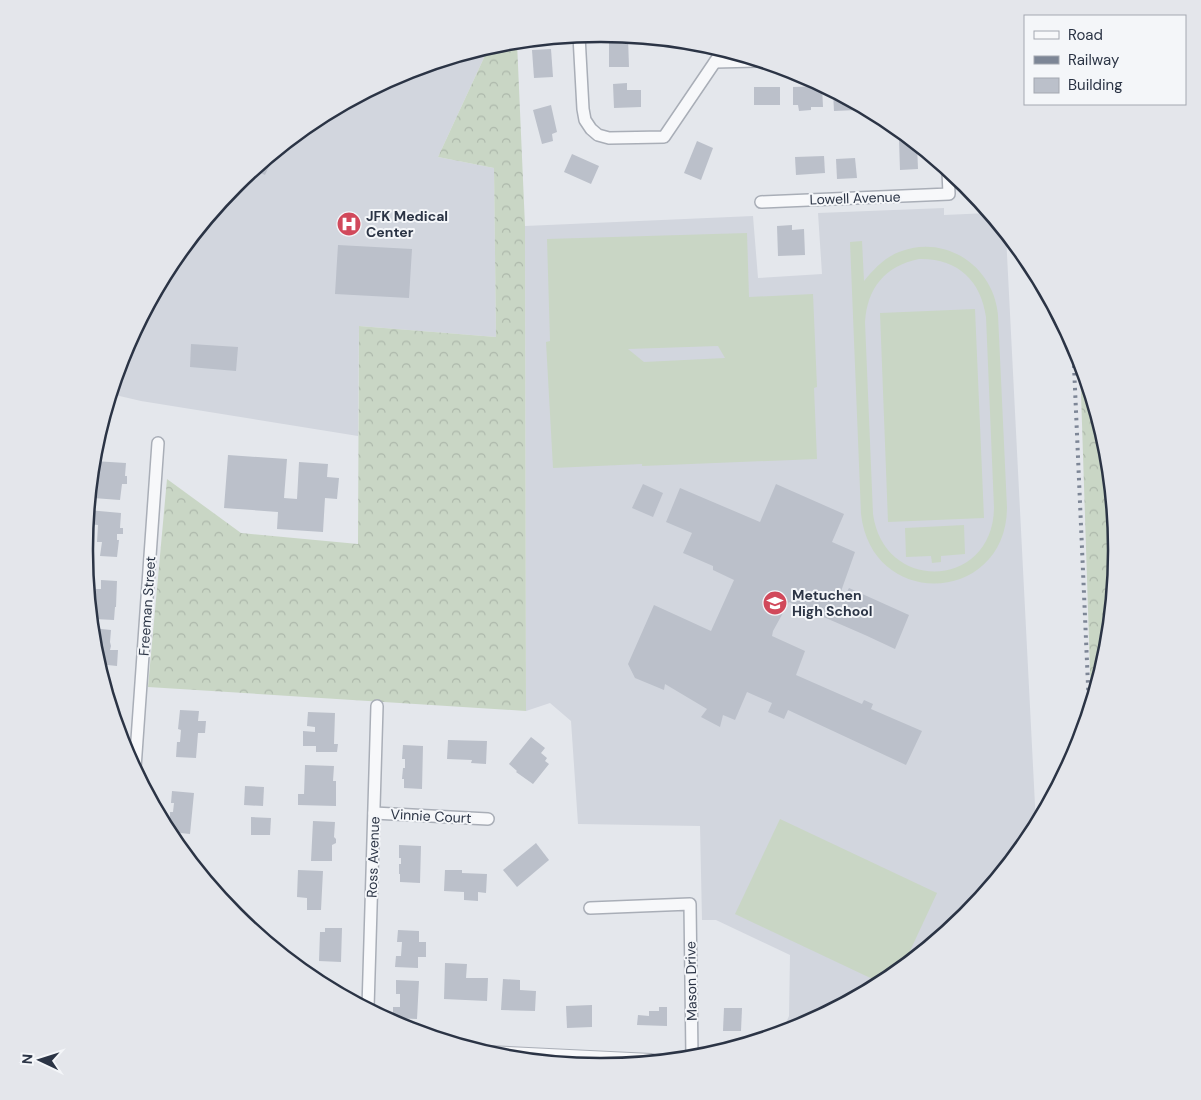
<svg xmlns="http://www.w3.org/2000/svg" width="1201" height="1100" font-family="'DM Sans',sans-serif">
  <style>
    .built { fill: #d2d6de }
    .grass { fill: #c9d6c5; fill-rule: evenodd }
    .forest { fill: url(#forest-crowns) }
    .building { fill: #bbc0ca }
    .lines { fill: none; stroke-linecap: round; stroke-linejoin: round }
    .minor-casing { stroke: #a9aeb7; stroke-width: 14 }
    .tertiary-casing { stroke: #a9aeb7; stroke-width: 16 }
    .minor { stroke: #f7f8fa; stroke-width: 11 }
    .tertiary { stroke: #f7f8fa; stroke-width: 14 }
    .rail { stroke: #7d8696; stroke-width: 4; stroke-dasharray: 2.5 5; stroke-linecap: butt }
    .labels { text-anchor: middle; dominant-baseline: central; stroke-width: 4; stroke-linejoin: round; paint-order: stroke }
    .street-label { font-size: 14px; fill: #2b3445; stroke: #f4f6f9 }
    .poi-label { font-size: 14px; font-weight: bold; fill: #2b3445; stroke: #f4f6f9; text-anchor: start }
    .rim { fill: none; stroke: #2b3445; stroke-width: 2.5 }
  </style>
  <defs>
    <pattern id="forest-crowns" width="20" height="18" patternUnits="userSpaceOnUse" patternTransform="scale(1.25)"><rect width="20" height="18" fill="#c9d6c5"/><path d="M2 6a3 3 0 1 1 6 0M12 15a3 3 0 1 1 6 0" fill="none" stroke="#adb8ab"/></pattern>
  </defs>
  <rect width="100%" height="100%" fill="#e4e7ec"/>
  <g class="built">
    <polygon points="488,47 488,49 438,157 494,168 496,337 359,326 358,436 141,401 111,394 124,352 171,263 236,185 314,121 403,73"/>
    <polygon points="944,208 944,215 989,213 1006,235 1036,825 1030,837 965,915 887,979 798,1027 782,1032 789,1016 790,955 716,920 702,920 700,826 578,824 571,721 550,703 526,711 525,226 753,216 758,278 822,274 818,213"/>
  </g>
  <g class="grass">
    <path d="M747,233L749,297L813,294L817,387L814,388L817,459L642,466V464L553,468L546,342L550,341L547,239ZM718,346L725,358L644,362L628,349Z"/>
    <path d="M862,241L864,281C874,269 884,258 899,252C946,233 994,267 998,315L1007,508C1006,604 872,611 861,514L850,242ZM919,259C957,258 981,280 986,317L994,508C993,589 884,594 873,514L865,322C867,288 885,266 919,259Z"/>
    <polygon points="975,309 984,518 888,522 880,313"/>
    <polygon points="964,525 965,554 941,556 941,562 932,563 931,556 906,557 905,528"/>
    <polygon points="780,819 937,893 903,966 887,979 881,983 735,914"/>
  </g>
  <g class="forest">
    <polygon points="517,42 525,226 526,711 148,687 167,479 241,533 358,544 359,326 496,337 494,168 438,157 488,49 488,47 500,44"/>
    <polygon points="1080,362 1107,450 1117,550 1107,651 1091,702"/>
  </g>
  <g class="building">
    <polygon points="609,38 628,38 629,67 609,67"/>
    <polygon points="551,49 553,77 534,78 532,50"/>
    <polygon points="627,83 627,90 641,90 641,107 614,108 613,84"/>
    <polygon points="822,86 823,107 811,107 811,110 799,111 798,105 793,105 793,87"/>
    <rect x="754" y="87" width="26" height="18"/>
    <polygon points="833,92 857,105 857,110 834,111"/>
    <polygon points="551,105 557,132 552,134 553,141 542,144 533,110"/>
    <polygon points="899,139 910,139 917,145 918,169 900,170"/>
    <polygon points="697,141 713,148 701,180 684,173"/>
    <polygon points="275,153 265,175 254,170 262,163"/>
    <polygon points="572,154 599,166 591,184 564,172"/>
    <polygon points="824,156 825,173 796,175 795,157"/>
    <polygon points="855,158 857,178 837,179 836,159"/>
    <polygon points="792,225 792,230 804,229 805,255 778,256 777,226"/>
    <polygon points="338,245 412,249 409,298 335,294"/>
    <polygon points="191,344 238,347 236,371 190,367"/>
    <polygon points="228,455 287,459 284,498 297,499 299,462 328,464 327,477 339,478 337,499 325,498 323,532 277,529 278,512 224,508"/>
    <polygon points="94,461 126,463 125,476 127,476 127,484 122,484 120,500 93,498 95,483 92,483"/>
    <polygon points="643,484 663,493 653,517 632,508"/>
    <polygon points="776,484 844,514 832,542 855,552 839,597 843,599 849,588 909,615 895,649 865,635 789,602 773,631 772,636 805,651 796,675 862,704 864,700 873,704 871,709 922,731 906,765 788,710 784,719 768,712 772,703 747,692 735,720 723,715 720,727 701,717 707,709 665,684 664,690 635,678 628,664 654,605 711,631 734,580 713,570 713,566 683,553 692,533 666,522 680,488 760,522"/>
    <polygon points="88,510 121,513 120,528 123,528 123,534 117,534 117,540 119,540 117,557 100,556 102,542 97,542 98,525 87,524"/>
    <polygon points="101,580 117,581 116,607 115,607 114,620 94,619 96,589 101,589"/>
    <polygon points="92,628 111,630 110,642 111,646 110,650 118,650 117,666 98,664 94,650"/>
    <polygon points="180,710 199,711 198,721 206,721 205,733 198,733 196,758 176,757 177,742 180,742 181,730 178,729"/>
    <polygon points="308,712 335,713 334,744 338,744 337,752 316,752 316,746 303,746 303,731 315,732 315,727 307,726"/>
    <polygon points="531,737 545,748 541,753 547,758 545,761 549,764 533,784 516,772 517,771 509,764"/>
    <polygon points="448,740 487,741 486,764 471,763 472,760 447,759"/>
    <polygon points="403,745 423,746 422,789 404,788 404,779 402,779 403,768 405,768 405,759 402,759"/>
    <polygon points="305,765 334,766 333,781 336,781 336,806 298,805 298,794 304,794"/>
    <polygon points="245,786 264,787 263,806 244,805"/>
    <polygon points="172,791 194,793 190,834 171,832 172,820 170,820 170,812 173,812 174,803 171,803"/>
    <polygon points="251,817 271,818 270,835 251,835"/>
    <polygon points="313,821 335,822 334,837 336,839 336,843 332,845 332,861 311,861"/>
    <polygon points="536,843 549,860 517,887 503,870"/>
    <polygon points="399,845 421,846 420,883 400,882 400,874 399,874 399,864 401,864 401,858 399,858"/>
    <polygon points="298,870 323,871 321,910 307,910 307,898 297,897"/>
    <polygon points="445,870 462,870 462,873 487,874 486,893 478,892 478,901 464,900 464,892 444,891"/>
    <polygon points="325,928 342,928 341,962 319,961 320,932 325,932"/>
    <polygon points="398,930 419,931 419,942 426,942 426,957 418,957 418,968 395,967 396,956 401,956 402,942 397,942"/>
    <polygon points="445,963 467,964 466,978 488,978 487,1001 444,999"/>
    <polygon points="503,979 520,980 520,990 536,991 535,1011 501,1010"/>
    <polygon points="396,980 419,981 417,1019 393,1018 393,1007 400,1007 400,994 396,994"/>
    <polygon points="592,1005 592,1027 567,1028 566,1006"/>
    <polygon points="659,1007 667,1007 667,1026 637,1025 638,1015 649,1016 649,1011 659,1011"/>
    <polygon points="724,1008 742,1008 741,1031 723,1031"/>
  </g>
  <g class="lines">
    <defs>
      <g id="minor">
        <polyline points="579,36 583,109 585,120 591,129 598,135 609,138 664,137 723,50"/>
        <polyline points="715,62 757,61"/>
        <polyline points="761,202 949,194 948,171"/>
        <polyline points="135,768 158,443"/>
        <polyline points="374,813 488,819"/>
        <polyline points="590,908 690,904 692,1057"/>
        <polyline points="368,1008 377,706"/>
      </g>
      <polyline id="tertiary" points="487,1053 651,1061"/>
    </defs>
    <use href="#minor" class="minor-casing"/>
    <use href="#tertiary" class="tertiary-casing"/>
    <use href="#minor" class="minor"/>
    <use href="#tertiary" class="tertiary"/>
    <polyline class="rail" points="1073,343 1089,708"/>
  </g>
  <defs>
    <symbol id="hospital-disc" viewBox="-11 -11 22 22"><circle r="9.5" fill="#d1495b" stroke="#f4f6f9"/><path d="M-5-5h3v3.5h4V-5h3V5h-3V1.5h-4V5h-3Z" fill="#fff"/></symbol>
    <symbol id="school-disc" viewBox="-11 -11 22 22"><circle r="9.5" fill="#d1495b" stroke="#f4f6f9"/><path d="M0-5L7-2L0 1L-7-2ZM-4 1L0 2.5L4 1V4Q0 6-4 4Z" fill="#fff"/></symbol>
  </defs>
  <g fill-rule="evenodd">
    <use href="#hospital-disc" x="335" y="210" width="28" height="28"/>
    <use href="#school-disc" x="761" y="589" width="28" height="28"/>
  </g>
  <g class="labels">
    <g class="street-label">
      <text transform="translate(855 198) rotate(-2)">Lowell Avenue</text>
      <text transform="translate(147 606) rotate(-86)">Freeman Street</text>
      <text transform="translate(431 816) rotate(3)">Vinnie Court</text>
      <text transform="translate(373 857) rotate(-88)">Ross Avenue</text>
      <text transform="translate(691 981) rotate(-91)">Mason Drive</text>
    </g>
    <g class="poi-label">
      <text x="366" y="216">JFK Medical<tspan x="366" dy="16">Center</tspan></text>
      <text x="792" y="595">Metuchen<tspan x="792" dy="16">High School</tspan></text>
    </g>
  </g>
  <path d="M0 0H1201V1100H0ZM600 42H601A507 507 0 0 1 1108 549V551A507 507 0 0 1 601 1058H600A507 507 0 0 1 93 551V549A507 507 0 0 1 600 42Z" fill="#e4e6eb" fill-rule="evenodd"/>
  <path class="rim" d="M600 42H601A507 507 0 0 1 1108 549V551A507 507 0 0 1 601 1058H600A507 507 0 0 1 93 551V549A507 507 0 0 1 600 42Z"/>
  <rect x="1024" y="15" width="162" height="90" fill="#f4f6f9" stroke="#a4a8b1"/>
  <rect x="1034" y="31" width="25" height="8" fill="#f7f8fa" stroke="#a4a8b1"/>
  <text x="1068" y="40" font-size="15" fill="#2b3445">Road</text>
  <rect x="1034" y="56" width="25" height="8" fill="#7d8696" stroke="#a4a8b1"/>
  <text x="1068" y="65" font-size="15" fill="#2b3445">Railway</text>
  <rect x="1034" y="78" width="25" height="15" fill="#bbc0ca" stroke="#a4a8b1"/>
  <text x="1068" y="90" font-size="15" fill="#2b3445">Building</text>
  <g transform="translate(40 1060) rotate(274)" stroke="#f4f6f9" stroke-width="4" paint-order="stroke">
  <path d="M0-4L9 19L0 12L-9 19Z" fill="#2b3445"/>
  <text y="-8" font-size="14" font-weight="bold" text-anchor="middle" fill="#2b3445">N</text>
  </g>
</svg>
